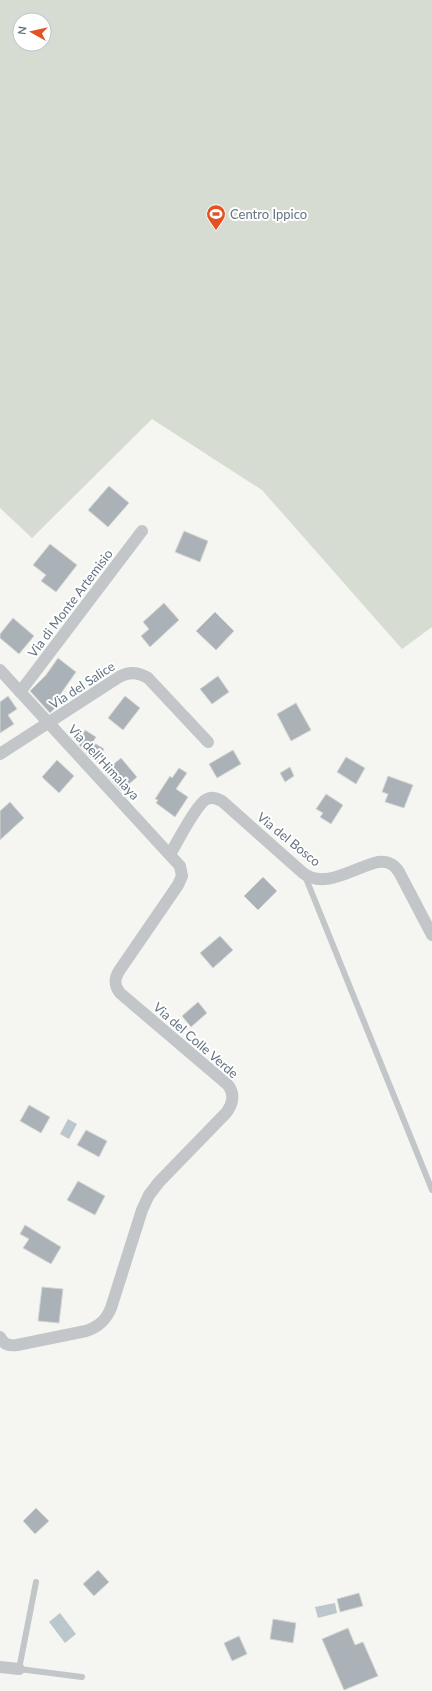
<svg xmlns="http://www.w3.org/2000/svg" width="432" height="1691" font-family="Lato,sans-serif">
  <style>
    .pitch { fill: #d6dcd2; fill-rule: evenodd }
    .water { fill: #bbc7cc }
    .building { fill: #abb2b7; stroke: #d6d6d4 }
    .lines { fill: none; stroke-linecap: round; stroke-linejoin: round }
    .lane { stroke: #c2c6c9; stroke-width: 6 }
    .street { stroke: #c2c6c9; stroke-width: 12 }
    .labels { text-anchor: middle; dominant-baseline: central; stroke-width: 4; stroke-linejoin: round; paint-order: stroke }
    .poi-label { font-size: 13px; fill: #647482; stroke: #fff; text-anchor: start }
    .street-label { font-size: 13px; fill: #647482; stroke: #fff }
  </style>
  <rect width="100%" height="100%" fill="#f5f5f1"/>
  <path class="pitch" d="M0,0H432V627L402,649L262,490L152,419L32,538L0,508ZM20,20H44V44H20Z"/>
  <g class="water">
    <polygon points="68,1119 77,1124 69,1139 60,1134"/>
    <polygon points="335,1603 337,1613 318,1618 315,1607"/>
    <polygon points="60,1613 76,1634 65,1643 49,1622"/>
  </g>
  <g class="building">
    <polygon points="109,486 129,503 108,527 88,510"/>
    <polygon points="184,531 208,541 200,562 175,552"/>
    <polygon points="50,544 77,565 56,592 41,581 46,575 33,565"/>
    <polygon points="164,603 179,620 150,647 141,636 149,629 143,622"/>
    <polygon points="215,612 234,631 216,650 196,631"/>
    <polygon points="13,618 34,636 19,654 0,638 0,634"/>
    <polygon points="58,658 76,672 57,699 61,702 50,713 30,691 46,675"/>
    <polygon points="218,676 229,692 212,704 200,689"/>
    <polygon points="8,696 17,709 8,715 14,724 0,733 0,702"/>
    <polygon points="125,696 140,708 123,730 108,718"/>
    <polygon points="296,703 311,730 291,741 277,714"/>
    <polygon points="85,730 96,737 93,742 104,749 97,762 91,758 78,744"/>
    <polygon points="233,750 241,764 217,778 209,764"/>
    <polygon points="346,757 365,768 356,784 337,772"/>
    <polygon points="121,758 137,777 121,791 104,772"/>
    <polygon points="57,760 74,776 59,793 42,777"/>
    <polygon points="290,767 294,776 285,782 280,773"/>
    <polygon points="179,768 187,773 176,789 188,797 175,817 156,803 158,800 155,799 170,776 172,778"/>
    <polygon points="388,776 413,785 404,808 385,802 388,794 382,792"/>
    <polygon points="326,794 343,805 331,824 320,817 323,813 316,809"/>
    <polygon points="10,802 24,818 0,840 0,811"/>
    <polygon points="263,877 277,891 258,910 244,896"/>
    <polygon points="220,936 233,950 213,968 200,953"/>
    <polygon points="198,1002 207,1013 191,1027 182,1016"/>
    <polygon points="29,1105 50,1117 41,1133 20,1121"/>
    <polygon points="86,1130 107,1141 99,1157 77,1145"/>
    <polygon points="78,1181 105,1196 95,1215 67,1200"/>
    <polygon points="25,1225 61,1247 51,1264 23,1248 29,1239 20,1234"/>
    <polygon points="42,1287 63,1289 59,1323 38,1321"/>
    <polygon points="36,1508 49,1521 35,1534 23,1521"/>
    <polygon points="98,1570 109,1582 94,1596 83,1584"/>
    <polygon points="359,1593 363,1606 340,1612 337,1599"/>
    <polygon points="273,1619 296,1623 293,1643 270,1639"/>
    <polygon points="348,1628 355,1645 363,1642 378,1676 344,1690 322,1639"/>
    <polygon points="239,1636 247,1654 232,1661 224,1643"/>
  </g>
  <g class="lines">
    <g class="lane">
      <polyline points="305,876 432,1190"/>
      <polyline points="36,1582 19,1669 82,1677"/>
    </g>
    <g class="street">
      <path d="M0,670L180,866L182,876L178,885L119,971C114,979 114,985 120,993L228,1085C235,1094 233,1104 226,1113L159,1182L149,1195L142,1210L111,1308C106,1320 99,1327 86,1331L17,1345C9,1346 4,1345 0,1337"/>
      <polyline points="20,692 142,531"/>
      <path d="M0,754L119,677C129,671 138,672 148,678L208,742"/>
      <path d="M170,854C177,843 197,803 207,799C213,796 218,799 222,801L303,873C325,890 355,867 378,862C388,861 394,864 399,872L432,935"/>
      <polyline points="0,1667 19,1669"/>
    </g>
  </g>
  <defs>
    <symbol id="stadium-pin" viewBox="-11 -11 22 30"><path d="M0 17L-7.5 6A9.5 9.5 0 1 1 7.5 6Z" fill="#e35223" stroke="#fff"/><path d="M0-5a6.5 5 0 1 0 0 10a6.5 5 0 1 0 0-10ZM-3.5-1.8h7v3.6h-7Z" fill="#fff"/></symbol>
  </defs>
  <g fill-rule="evenodd">
    <use href="#stadium-pin" x="205" y="203" width="22" height="30"/>
  </g>
  <g class="labels">
    <g class="poi-label">
      <text x="230" y="214">Centro Ippico</text>
    </g>
    <g class="street-label">
      <text transform="translate(70 603) rotate(-53)">Via di Monte Artemisio</text>
      <text transform="translate(82 685) rotate(-33)">Via del Salice</text>
      <text transform="translate(104 762) rotate(47)">Via dell'Himalaya</text>
      <text transform="translate(289 839) rotate(39)">Via del Bosco</text>
      <text transform="translate(196 1040) rotate(41)">Via del Colle Verde</text>
    </g>
  </g>
  <g transform="translate(32 32) rotate(278)"><circle r="19" fill="#ffffff" stroke="#c1c7cd"/>
  <path d="M0-3L7 15L0 10L-7 15Z" fill="#e35223"/>
  <text y="-6" font-size="11" font-weight="bold" text-anchor="middle" fill="#647482">N</text>
  </g>
</svg>
